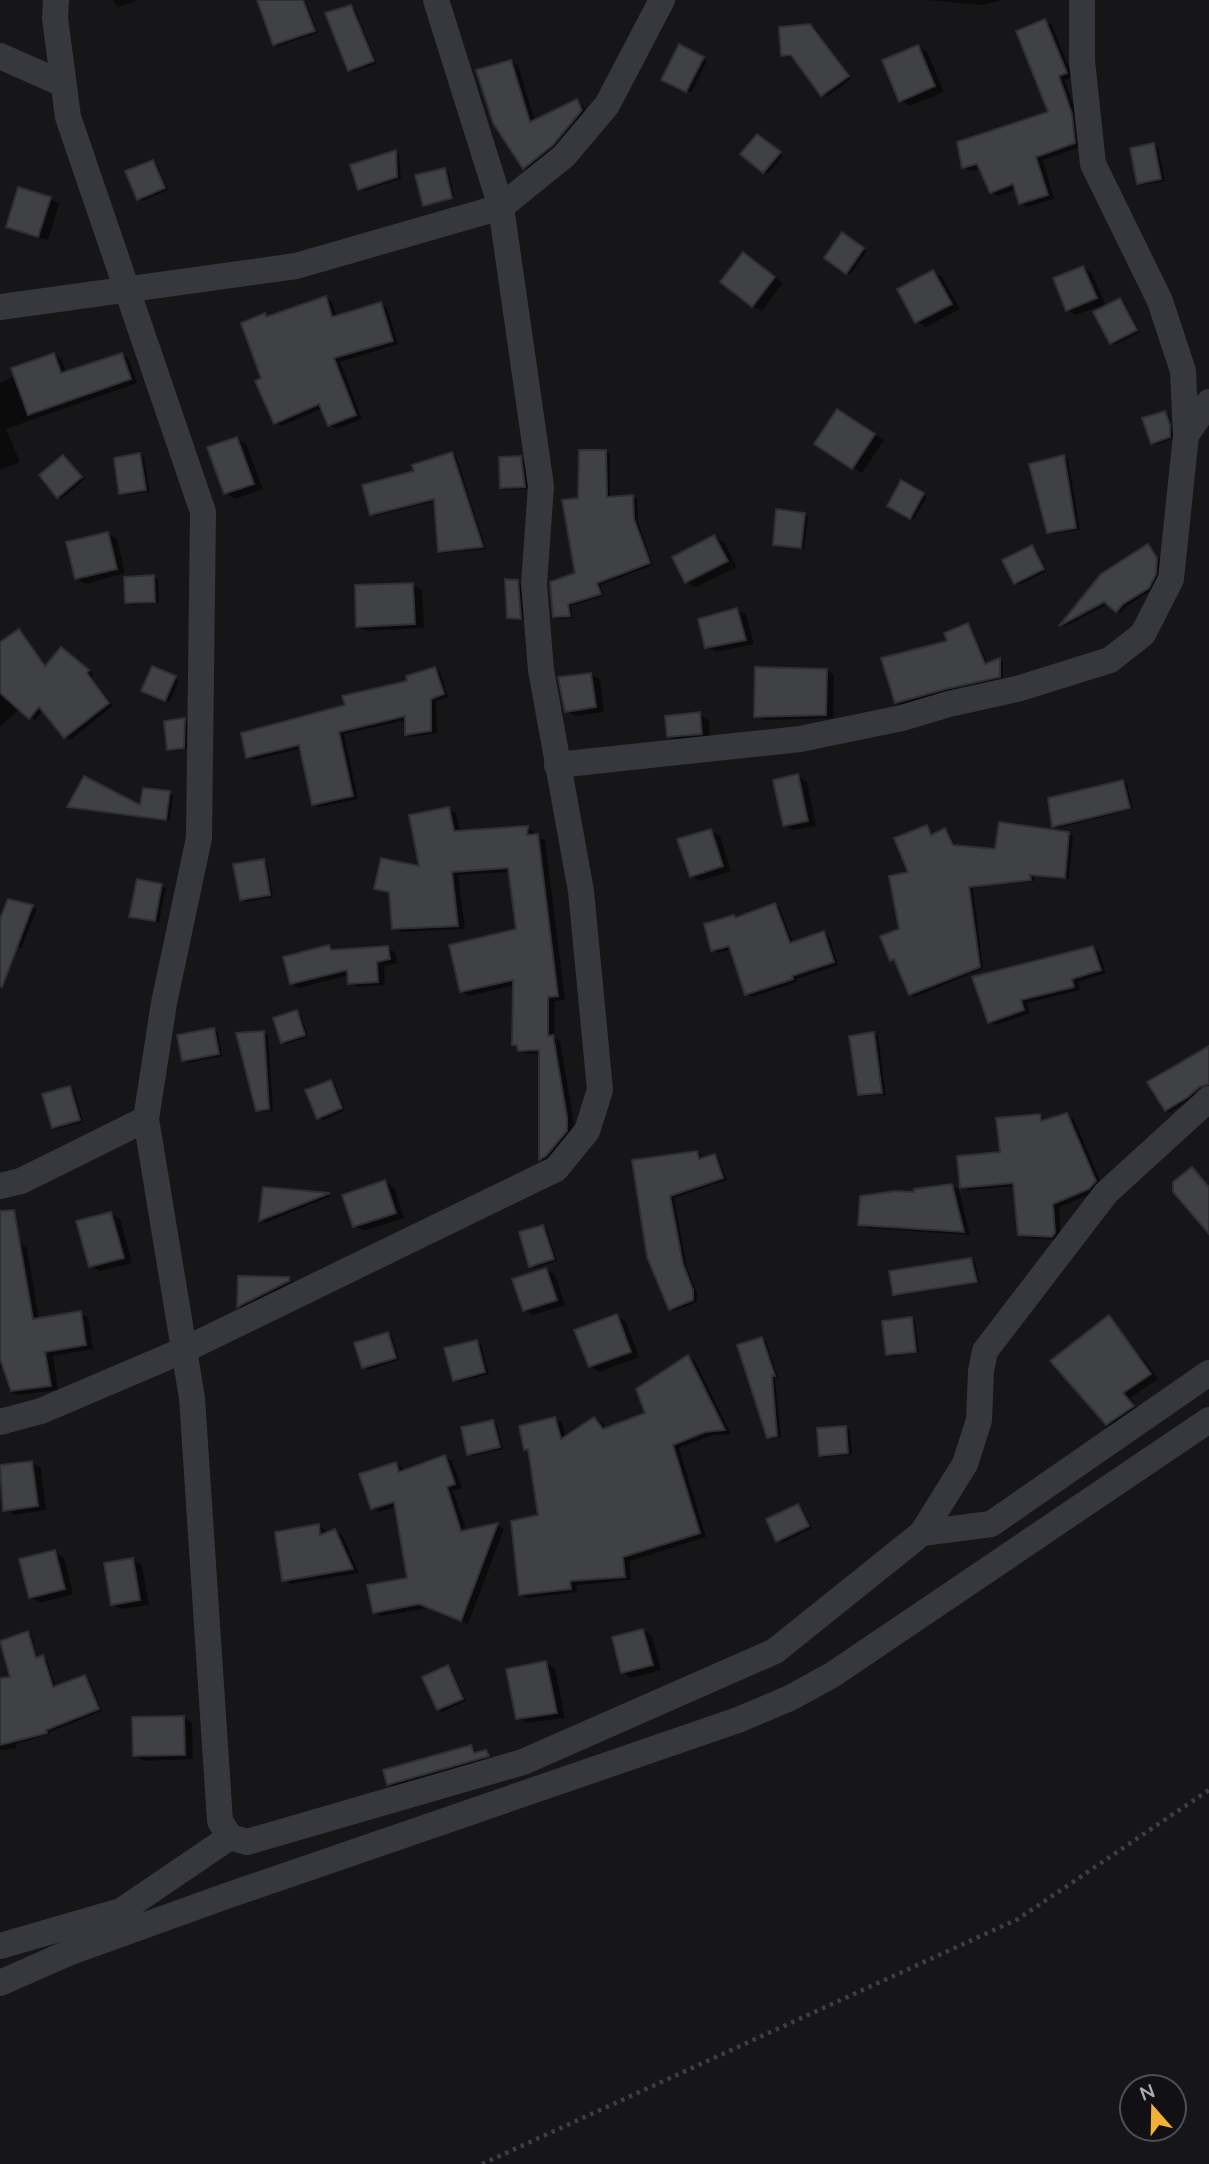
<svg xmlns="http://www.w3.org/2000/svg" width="1209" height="2164" font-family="Mulish,sans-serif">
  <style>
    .shadow { fill: #0007 }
    .building { fill: #404145; stroke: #303034; stroke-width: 2 }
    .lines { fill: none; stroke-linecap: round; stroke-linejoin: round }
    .path { stroke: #3d3f44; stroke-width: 4.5; stroke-dasharray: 3.5 5; stroke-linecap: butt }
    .street { stroke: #37383d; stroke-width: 26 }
  </style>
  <rect width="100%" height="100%" fill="#161618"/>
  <g class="shadow">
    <polygon points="113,0 139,0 118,7"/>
    <polygon points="300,0 306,2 318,33 278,46 274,44"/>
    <polygon points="927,0 1004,0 981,5"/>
    <polygon points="351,7 355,9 377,63 354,72 350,70"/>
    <polygon points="1045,21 1052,25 1073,77 1065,80 1078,119 1081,147 1043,160 1054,199 1027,207 1020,203 1016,189 998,196 991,192 981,168 970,171 963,167 1050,113"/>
    <polygon points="810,26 815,28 851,79 827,97 795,57 787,57 783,55"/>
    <polygon points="680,46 707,61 691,93 663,79"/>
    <polygon points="918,47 927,52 944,92 910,106 901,101"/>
    <polygon points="511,62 518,65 535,121 576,101 583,105 588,115 531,171 524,168"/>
    <polygon points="762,138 783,156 768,174 764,171"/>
    <polygon points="1154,145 1158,147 1165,181 1143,185 1139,182"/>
    <polygon points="396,152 399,154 401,179 363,191 359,189"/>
    <polygon points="153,162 157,164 168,190 142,201 138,198"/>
    <polygon points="444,170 449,172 454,196 426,203"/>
    <polygon points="50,199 59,204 48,240 17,231 8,226"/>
    <polygon points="846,237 867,251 850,275 847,272"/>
    <polygon points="744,254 783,283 762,311 753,306"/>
    <polygon points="1083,267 1092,273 1105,304 1076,315 1067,310"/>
    <polygon points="933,272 942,277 960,309 926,327 917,322"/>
    <polygon points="325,298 332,302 337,317 381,304 387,308 398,344 340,362 362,419 336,429 329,425 323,408 281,426 275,423 263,379 265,315 269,318"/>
    <polygon points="1120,300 1124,302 1140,332 1115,345 1111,343"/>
    <polygon points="54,355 62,359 66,373 122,355 129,359 137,383 6,429 20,462 0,470 0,383"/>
    <polygon points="1165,413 1169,415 1174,438 1156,445 1152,443"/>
    <polygon points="847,416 884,440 862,473 853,467"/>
    <polygon points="237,439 246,444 263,489 235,499 226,493"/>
    <polygon points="605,452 610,454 610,499 633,497 637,499 638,522 653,565 600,585 604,596 571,606 573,618 558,619 554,616 577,575"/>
    <polygon points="452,454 456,456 486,549 444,553 440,551 436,501 375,516 371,514 416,472"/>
    <polygon points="140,455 144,457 150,492 125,495 121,493"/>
    <polygon points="63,457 84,480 62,499 58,496"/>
    <polygon points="520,457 524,460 528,489 506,490 502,487"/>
    <polygon points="1064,457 1068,459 1080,530 1053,534 1049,532"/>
    <polygon points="902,483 927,497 914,519 889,505"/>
    <polygon points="804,514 808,517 804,549 775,544"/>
    <polygon points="108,534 117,539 125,573 86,584 76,578"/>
    <polygon points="714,537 724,542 737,567 696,587 686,582"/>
    <polygon points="1148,546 1161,561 1159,577 1153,589 1127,606 1121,613 1108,604 1064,627 1061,625 1102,575"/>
    <polygon points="1032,547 1036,549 1047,571 1019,585 1015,583"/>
    <polygon points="154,577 158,579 159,603 131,605 127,602"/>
    <polygon points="518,582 522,585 524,620 509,617"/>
    <polygon points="413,585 422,590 424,628 367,631 358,626"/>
    <polygon points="737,610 746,615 754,644 716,652 707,646"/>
    <polygon points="968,625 972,628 988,665 1000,660 1003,662 1003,678 950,690 900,705 896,702 950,642"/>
    <polygon points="19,631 24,634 47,667 67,652 93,674 91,677 113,706 70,740 65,737 44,710 35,720 20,708 0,727 0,638 2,643"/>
    <polygon points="153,668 179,680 170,702 147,693"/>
    <polygon points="435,669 440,672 448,697 436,701 437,733 412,737 407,734 406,720 344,734 358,799 319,807 313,804 302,748 254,760 248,757 347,707 409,682"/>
    <polygon points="826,670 834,675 833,718 764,720 756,716"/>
    <polygon points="590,674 600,680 604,712 575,716 566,711"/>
    <polygon points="699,714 709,720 710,738 678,742 668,736"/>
    <polygon points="184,720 188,722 188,749 173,751 169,749"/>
    <polygon points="798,776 807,782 816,826 793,830 784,825"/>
    <polygon points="1123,782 1127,784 1133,809 1058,828 1054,826"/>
    <polygon points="169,793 173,795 170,821 70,806 142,808"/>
    <polygon points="449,809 456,813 460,832 527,828 534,832 534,836 545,840 565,1000 555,1001 554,1038 560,1041 574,1123 573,1135 547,1163 540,1159 541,1053 527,1054 514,1044 514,985 469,996 462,991 518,931 511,872 458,875 465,929 401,932 394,928 391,894 376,888 421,868"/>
    <polygon points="927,827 933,835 945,830 949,832 956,847 997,851 1068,834 1073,836 1069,879 1034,876 1034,881 973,888 983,969 914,997 910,994 897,961 891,959 901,930 910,873"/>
    <polygon points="711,831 720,836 731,871 700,881 691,876"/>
    <polygon points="263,861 267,863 273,897 245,902 241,899"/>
    <polygon points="162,886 166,888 159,923 131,916"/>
    <polygon points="9,901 37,909 21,948 0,940 0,924"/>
    <polygon points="775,905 780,908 793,943 823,933 829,936 838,965 797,979 797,982 752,997 746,994 732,949 718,953 713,950 734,917 737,919"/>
    <polygon points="329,947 336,951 387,948 395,952 397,963 384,966 385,985 357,987 349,983 349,975 299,988 291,983"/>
    <polygon points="1093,948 1099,952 1106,973 1078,982 1080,990 1027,1003 1030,1013 996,1025 989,1021"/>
    <polygon points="297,1012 301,1015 308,1037 286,1044 282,1041"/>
    <polygon points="214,1030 218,1032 222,1056 188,1063 184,1060"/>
    <polygon points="264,1033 268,1035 273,1111 262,1112 258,1110"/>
    <polygon points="874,1034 878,1036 886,1095 863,1096 859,1094"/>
    <polygon points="1181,1069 1196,1095 1170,1112 1166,1110"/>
    <polygon points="331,1082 335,1084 345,1110 323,1120 318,1117"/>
    <polygon points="70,1088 74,1090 83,1122 57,1129 53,1126"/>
    <polygon points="1067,1115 1074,1119 1102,1185 1096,1192 1059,1207 1061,1238 1059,1240 1026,1238 1020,1234 1016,1186 969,1190 962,1186 1001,1154 1040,1116 1046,1120"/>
    <polygon points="697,1153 701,1155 702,1160 714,1156 718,1158 727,1180 674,1198 687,1268 697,1293 697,1302 674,1311 670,1309 634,1161"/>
    <polygon points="385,1182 394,1187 404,1218 364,1231 355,1226"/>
    <polygon points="952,1186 959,1190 970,1235 867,1228 860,1224 917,1194"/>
    <polygon points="264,1188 329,1195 331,1196 265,1223 261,1220"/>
    <polygon points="111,1214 120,1219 132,1263 100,1271 91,1266"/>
    <polygon points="543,1227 547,1229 557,1261 535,1268 531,1266"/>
    <polygon points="19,1243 27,1248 39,1320 80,1313 88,1317 93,1349 53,1356 58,1390 17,1395 9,1391 4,1367 0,1368 0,1247"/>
    <polygon points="971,1260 975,1262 980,1283 898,1296 894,1294"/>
    <polygon points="546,1270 555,1275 565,1305 533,1315 524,1310"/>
    <polygon points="239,1278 289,1279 246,1300 246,1304 293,1281 298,1286 248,1311 239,1306"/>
    <polygon points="617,1316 626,1322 639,1357 599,1372 590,1366"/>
    <polygon points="911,1319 915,1321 919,1353 891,1357 887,1354"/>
    <polygon points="388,1334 392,1336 399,1360 368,1370 364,1367"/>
    <polygon points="762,1338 766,1341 778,1378 775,1378 781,1437 772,1439 768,1437"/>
    <polygon points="477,1342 481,1344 489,1374 459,1382 454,1380"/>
    <polygon points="1135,1353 1143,1358 1158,1379 1130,1398 1140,1411 1115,1428 1107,1424"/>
    <polygon points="688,1357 695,1361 731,1434 713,1435 679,1448 706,1537 630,1561 631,1580 576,1585 577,1592 528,1598 521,1594 539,1517 530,1451 526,1448 555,1419 562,1423 566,1438 595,1419 602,1423 606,1430 647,1414"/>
    <polygon points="493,1422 497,1424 503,1449 473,1456 469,1453"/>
    <polygon points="845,1428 850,1430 852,1455 825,1457 821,1455"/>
    <polygon points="445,1457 452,1461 462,1488 453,1491 467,1532 498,1525 504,1529 468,1624 427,1608 381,1616 374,1612 409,1579 397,1507 379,1512 372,1508 396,1464 403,1468 404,1472"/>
    <polygon points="32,1463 41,1468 46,1510 14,1515 5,1509 0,1467"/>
    <polygon points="798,1506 802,1508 812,1528 782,1543 778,1540"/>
    <polygon points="319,1526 326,1531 327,1534 335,1531 342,1535 359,1573 291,1584 284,1580"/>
    <polygon points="54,1552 64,1558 73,1594 40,1603 30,1597"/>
    <polygon points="133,1560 142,1565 149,1605 122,1609 113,1604"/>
    <polygon points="643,1630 652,1636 661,1670 631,1678 622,1672"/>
    <polygon points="28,1633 32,1636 38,1659 43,1657 47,1660 56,1688 85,1677 89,1679 102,1711 49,1732 50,1734 16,1744 16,1748 0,1750 0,1680 13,1679"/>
    <polygon points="546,1663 555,1668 565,1718 527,1723 518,1718"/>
    <polygon points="448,1667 452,1669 466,1701 442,1712 438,1709"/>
    <polygon points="183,1717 192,1723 193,1759 144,1761 135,1755"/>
    <polygon points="471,1747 479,1752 486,1752 496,1760 396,1789 388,1784"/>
  </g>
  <g class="building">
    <polygon points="257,0 303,0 315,31 273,45"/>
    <polygon points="351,5 374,61 348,71 325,13"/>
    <polygon points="1045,19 1067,73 1059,76 1072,114 1075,143 1036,157 1048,195 1019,204 1013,184 990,193 977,164 962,168 957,142 1048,112 1016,31"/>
    <polygon points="810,24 849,76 821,96 791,55 781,56 779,27"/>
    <polygon points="679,44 704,57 686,92 661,80"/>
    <polygon points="918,45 935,86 899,102 882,60"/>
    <polygon points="511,60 530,122 577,99 582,110 553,145 523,169 493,123 476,70"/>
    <polygon points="757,134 781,152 763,173 740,154"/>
    <polygon points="1154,143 1161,179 1137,184 1130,148"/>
    <polygon points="396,150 397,177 358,190 350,165"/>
    <polygon points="153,160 165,188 137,200 125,171"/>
    <polygon points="445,168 452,198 423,206 415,175"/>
    <polygon points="18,187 51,197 38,237 6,227"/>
    <polygon points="842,232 864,248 846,274 824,258"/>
    <polygon points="743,252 775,277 752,307 720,282"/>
    <polygon points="1083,266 1097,298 1066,311 1053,278"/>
    <polygon points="933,270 952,304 915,323 897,289"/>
    <polygon points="326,296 332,317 381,302 393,341 334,358 356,415 328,426 319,404 274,424 255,381 261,378 241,323 265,313 266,317"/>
    <polygon points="1120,298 1137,330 1110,344 1093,312"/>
    <polygon points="54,353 61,373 122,353 131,379 28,415 11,368"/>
    <polygon points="837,409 875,434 852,469 814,444"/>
    <polygon points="1165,411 1170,425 1170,437 1151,444 1142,418"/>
    <polygon points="237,437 254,484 224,494 207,447"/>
    <polygon points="579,450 606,450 607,497 633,495 634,519 650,563 597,583 601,594 568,604 570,616 553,617 550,582 575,573 562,500 578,498"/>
    <polygon points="452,452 483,547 438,552 434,499 370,515 362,485 414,471 412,465"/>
    <polygon points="140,453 146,490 119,494 114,458"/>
    <polygon points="63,455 82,477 57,498 39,475"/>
    <polygon points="1064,455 1076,528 1047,533 1029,464"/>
    <polygon points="521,456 525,487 500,488 499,457"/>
    <polygon points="901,480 924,493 910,519 887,506"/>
    <polygon points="776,509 805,513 801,548 773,545"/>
    <polygon points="108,532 117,569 75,579 66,542"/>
    <polygon points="714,535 728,561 685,583 672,557"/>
    <polygon points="1148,544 1157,558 1156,574 1149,588 1123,604 1116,612 1104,602 1059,626 1101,574"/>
    <polygon points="1032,545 1044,569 1014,584 1002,560"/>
    <polygon points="154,575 155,602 125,603 124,577"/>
    <polygon points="505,579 518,580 521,619 507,618"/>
    <polygon points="413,583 415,624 356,627 355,585"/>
    <polygon points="737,608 746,640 705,648 698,619"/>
    <polygon points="968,623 985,664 1000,658 1000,677 946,689 895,703 881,658 947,641 944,633"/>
    <polygon points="19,629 45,666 61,647 89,670 87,673 109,703 64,738 39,707 29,719 0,693 0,642"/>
    <polygon points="152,666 176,676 165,701 141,691"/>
    <polygon points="435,667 444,694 431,699 431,731 405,735 405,716 339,732 353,796 312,805 299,745 246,758 241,733 345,705 342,696 407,681 406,676"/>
    <polygon points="755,667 827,669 826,715 754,717"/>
    <polygon points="591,673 596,707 565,712 558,677"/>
    <polygon points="700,712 702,734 667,737 665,716"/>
    <polygon points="185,718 184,748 167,750 164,721"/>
    <polygon points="798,774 808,821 783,826 773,780"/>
    <polygon points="84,776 140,805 143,788 170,791 166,820 67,807"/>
    <polygon points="1123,780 1130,808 1052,827 1048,798"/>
    <polygon points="449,807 454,831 528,826 527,835 538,834 558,996 548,997 548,1036 553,1035 567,1117 567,1131 546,1156 539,1160 539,1050 518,1051 517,1045 512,1045 513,980 460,992 449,945 516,929 508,868 452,872 458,926 392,929 389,892 374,889 381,858 419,866 409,815"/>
    <polygon points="999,822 1069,832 1065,878 1030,875 1031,880 969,887 980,967 909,995 894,959 890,961 880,936 899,929 889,876 908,872 894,838 927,825 931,835 945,828 953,845 995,849"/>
    <polygon points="711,829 723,866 690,877 677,839"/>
    <polygon points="264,859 270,895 240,900 233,864"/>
    <polygon points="137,879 162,884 155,921 129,917"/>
    <polygon points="8,899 33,905 2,987 0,986 0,919"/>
    <polygon points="775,903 790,943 824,931 834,962 792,976 793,979 745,995 729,946 711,951 704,924 734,915 735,918"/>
    <polygon points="329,945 331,950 388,946 390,959 377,962 378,982 348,984 347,970 290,984 283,957"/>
    <polygon points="1093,946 1101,970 1072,979 1074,987 1021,1000 1024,1010 988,1023 972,977"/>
    <polygon points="297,1010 305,1035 281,1043 273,1018"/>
    <polygon points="214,1028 219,1054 182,1061 177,1035"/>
    <polygon points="264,1031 269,1109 256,1111 236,1033"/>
    <polygon points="874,1032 882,1093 858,1095 849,1036"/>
    <polygon points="1209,1046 1209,1084 1199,1087 1188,1097 1165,1111 1147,1082"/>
    <polygon points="331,1080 342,1108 317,1119 305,1090"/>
    <polygon points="70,1086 80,1120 52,1128 42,1094"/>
    <polygon points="1067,1113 1096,1181 1089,1189 1053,1204 1055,1233 1052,1237 1018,1235 1013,1183 960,1188 957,1156 1000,1152 996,1118 1040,1114 1041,1121"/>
    <polygon points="697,1151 699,1159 715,1154 723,1178 670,1196 683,1264 693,1290 693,1300 669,1310 647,1257 632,1160"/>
    <polygon points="1192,1167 1209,1187 1209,1234 1173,1192 1173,1182"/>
    <polygon points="385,1180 396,1213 353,1227 342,1195"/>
    <polygon points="952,1184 964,1232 858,1225 860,1196 896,1191 914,1192 914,1189"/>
    <polygon points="263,1187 330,1193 259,1221"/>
    <polygon points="14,1210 33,1319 81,1311 86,1345 45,1352 51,1386 11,1391 0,1359 0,1211"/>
    <polygon points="111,1212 124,1258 89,1267 76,1221"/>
    <polygon points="543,1225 554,1259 529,1267 519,1232"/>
    <polygon points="971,1258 977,1282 893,1295 889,1271"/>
    <polygon points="546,1268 557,1300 523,1311 512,1279"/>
    <polygon points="238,1276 289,1277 289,1281 237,1307"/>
    <polygon points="617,1314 631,1352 589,1367 574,1330"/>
    <polygon points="1109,1315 1151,1374 1123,1393 1134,1406 1106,1425 1050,1361"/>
    <polygon points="912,1317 916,1352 886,1355 882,1321"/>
    <polygon points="388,1332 396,1358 362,1368 354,1343"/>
    <polygon points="762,1337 775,1376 772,1376 777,1436 767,1438 737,1345"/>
    <polygon points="477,1340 485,1372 453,1381 444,1348"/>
    <polygon points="688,1355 725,1430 705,1432 673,1445 700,1533 623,1557 625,1577 570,1581 571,1589 519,1595 511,1521 538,1515 528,1449 524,1450 519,1426 555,1417 561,1439 594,1417 603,1429 645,1413 636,1389"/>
    <polygon points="493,1420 500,1447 467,1455 461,1427"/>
    <polygon points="846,1426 848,1453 819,1456 817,1428"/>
    <polygon points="445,1455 455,1484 447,1487 461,1531 498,1523 461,1621 419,1604 373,1613 367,1585 407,1578 394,1502 371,1509 359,1474 396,1462 399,1472"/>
    <polygon points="32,1461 38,1506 3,1511 0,1465"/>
    <polygon points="798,1504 809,1526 776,1542 766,1519"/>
    <polygon points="319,1524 320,1535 335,1529 353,1569 282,1581 275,1532"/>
    <polygon points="55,1550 65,1589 29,1598 19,1559"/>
    <polygon points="133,1558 140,1600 111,1605 104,1563"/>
    <polygon points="643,1629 653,1665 621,1673 612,1637"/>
    <polygon points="28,1631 36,1658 43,1655 53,1687 85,1675 99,1709 46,1730 47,1733 0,1745 0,1678 10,1677 0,1641"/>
    <polygon points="546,1661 557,1713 516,1719 506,1669"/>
    <polygon points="448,1665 463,1699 437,1710 422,1677"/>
    <polygon points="184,1716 185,1755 133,1756 132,1717"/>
    <polygon points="471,1745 474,1753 486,1750 489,1756 387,1785 383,1770"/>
  </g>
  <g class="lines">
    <polyline class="path" points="482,2164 1018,1919 1209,1790"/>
    <g class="street">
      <polyline points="56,0 55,18 68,117 203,512 199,838 164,1003 146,1119 192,1398 220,1821 230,1837 247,1842 523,1762 775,1651 922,1533 965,1464 979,1420 981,1371 985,1351 1106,1193 1209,1099"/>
      <polyline points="0,56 63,84"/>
      <polyline points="0,307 296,266 501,207 564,156 607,105 662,0"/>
      <polyline points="1186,435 1209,402"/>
      <polyline points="557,765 800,739 902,718 949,704 1017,689 1110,660 1143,634 1171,579 1186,435 1183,371 1160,301 1093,164 1082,61 1082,0"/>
      <polyline points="0,1186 21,1181 146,1119"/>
      <polyline points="0,1422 41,1411 184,1350 556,1169 587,1131 600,1090 581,891 541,670 534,584 541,486 501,207 436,0"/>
      <polyline points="922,1533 991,1524 1209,1373"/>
      <polyline points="0,1946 121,1911 230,1837"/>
      <polyline points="0,1983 68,1953 229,1895 738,1720 790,1698 832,1675 1209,1420"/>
    </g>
  </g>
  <g transform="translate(1153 2108) rotate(340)"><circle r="33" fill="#111113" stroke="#4d4f55" stroke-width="2"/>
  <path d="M0-5L12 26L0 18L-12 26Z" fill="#f2b134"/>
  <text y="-10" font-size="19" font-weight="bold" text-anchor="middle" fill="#a8adb8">N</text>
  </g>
</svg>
